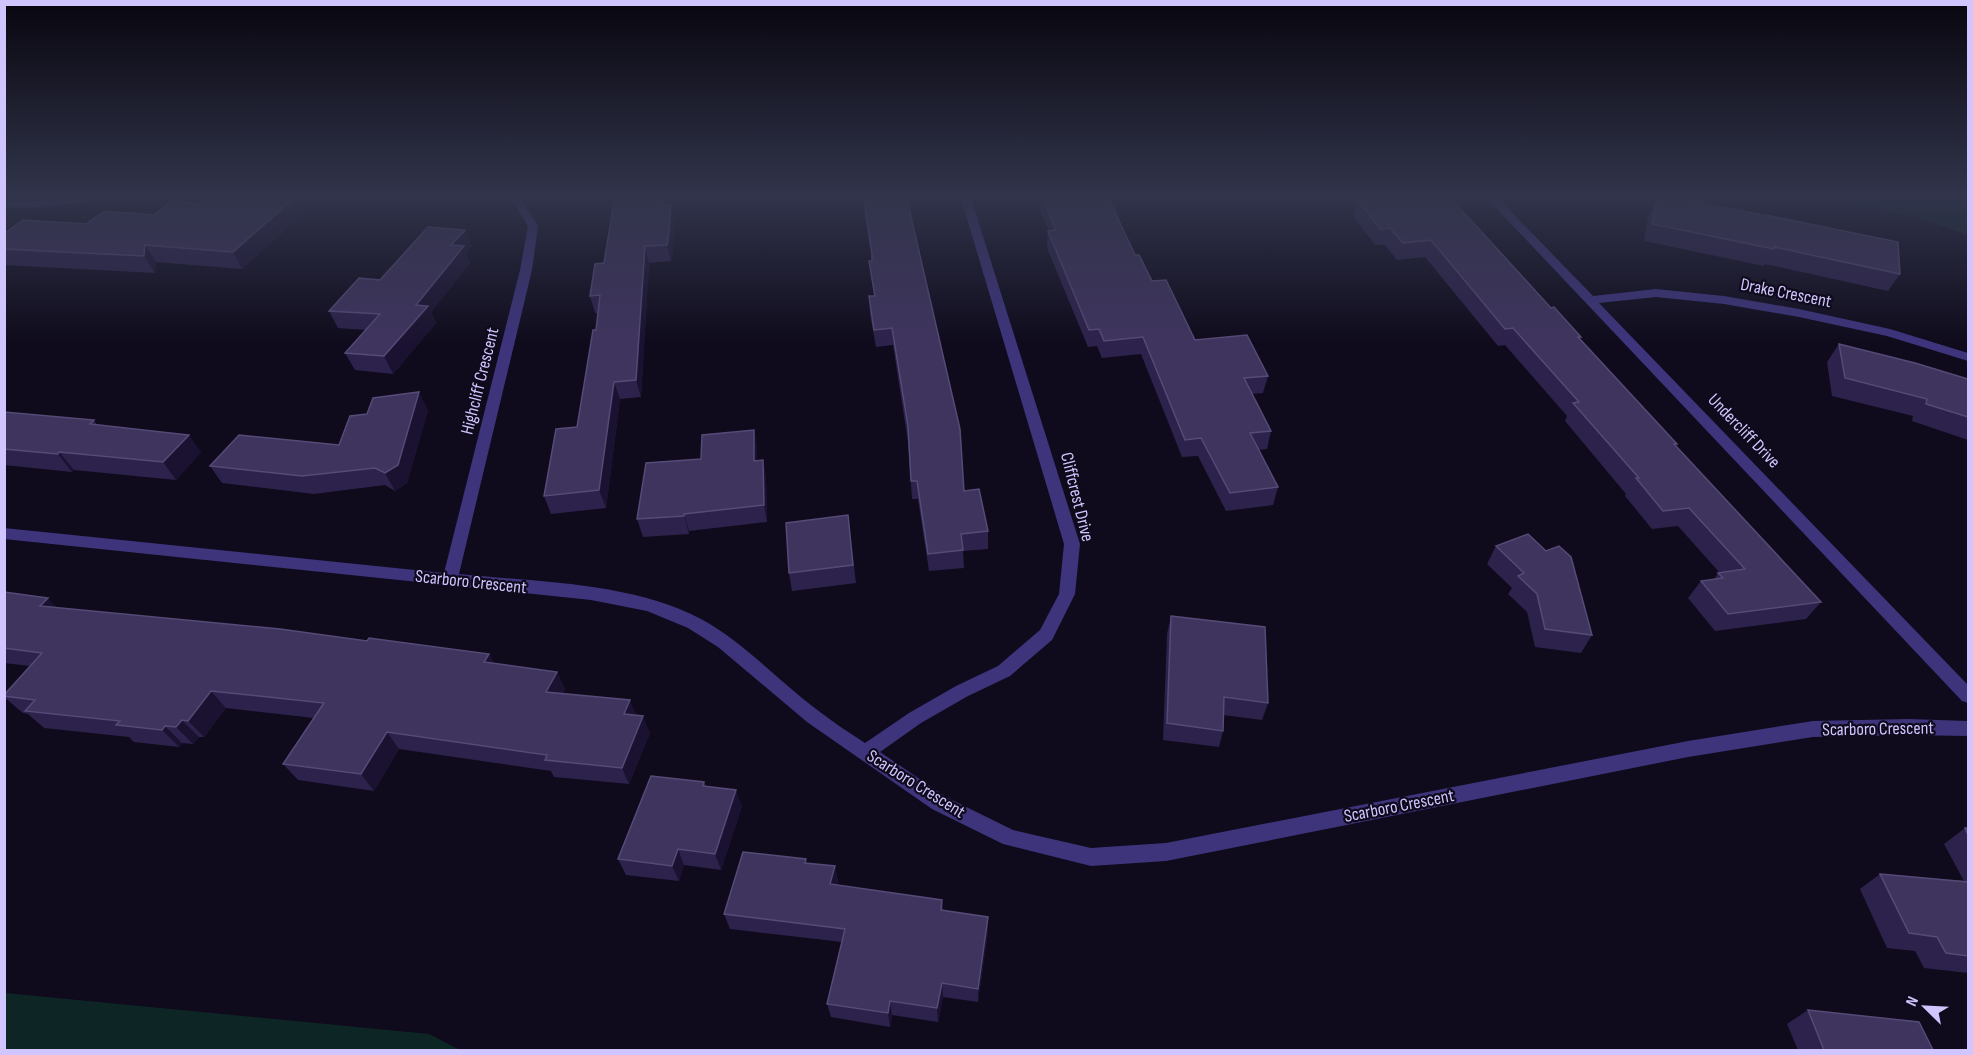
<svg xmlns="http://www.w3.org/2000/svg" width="1973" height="1055" font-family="'Sofia Sans Condensed',sans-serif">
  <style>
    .green { fill: #0e2526 }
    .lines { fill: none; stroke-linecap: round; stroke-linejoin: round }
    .minor { fill: #3d347c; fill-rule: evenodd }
    .wall { fill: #2d224b }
    .shaded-wall { fill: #1a1230 }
    .building { fill: #3f345e; stroke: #564a77; stroke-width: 1.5 }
    .labels { text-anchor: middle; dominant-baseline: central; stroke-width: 4.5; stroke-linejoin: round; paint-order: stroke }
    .street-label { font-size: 18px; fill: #d1c5ff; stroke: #0f0b1c }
  </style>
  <rect width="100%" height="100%" fill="#0f0b1c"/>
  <g class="green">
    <polygon points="1822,195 1968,195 1968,235 1922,219"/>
    <polygon points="5,993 429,1034 460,1050 5,1050"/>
  </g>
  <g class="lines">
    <g class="minor">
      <polygon points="92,195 127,195 122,198 42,207 4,208 4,202 42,201"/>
      <path d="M509,195H519L538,226L532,270L459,574C536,582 632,582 701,619C745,643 779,682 820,712C834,723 850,733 865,743L909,713L956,686L998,666L1040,630L1059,594L1064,544L960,195H970L1080,544L1075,594L1052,640L1010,676L968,696L921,723L880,752L946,797L1013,830L1091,848L1166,843L1688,741L1813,721L1908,719L1968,721V736L1908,735L1813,737L1688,757L1166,861L1091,866L1003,844L932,809L807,722L718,647L688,628L647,611L591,600L4,539V528L444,573L520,270L528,226Z"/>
      <polygon points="1484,195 1495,195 1593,296 1656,289 1724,296 1799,309 1890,329 1968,353 1968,361 1887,336 1799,317 1724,304 1656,297 1599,303 1968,685 1968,703 1962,701"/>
    </g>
  </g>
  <g class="wall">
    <polygon points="615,195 667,195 669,206 675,222 672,258 671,261 649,263 641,397 620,399 606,508 551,514 544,496 577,427 596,330 598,313 595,313 590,296 604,263"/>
    <polygon points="1040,195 1107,195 1135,255 1152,281 1195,340 1268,376 1263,393 1252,394 1271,431 1267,449 1258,450 1278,487 1273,505 1226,511 1198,456 1182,457 1141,354 1102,358 1097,346 1088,347 1047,248 1048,231 1049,231 1040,210 1041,199"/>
    <polygon points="1366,195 1448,195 1551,308 1581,337 1580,339 1677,444 1676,446 1821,602 1806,619 1715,631 1688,598 1701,581 1714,579 1719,572 1678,526 1652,529 1625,496 1626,494 1565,421 1567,416 1505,345 1498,346 1425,257 1397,260 1385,245 1375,245 1353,216 1358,200 1369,199"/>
    <polygon points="1662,196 1707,207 1900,274 1888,291 1765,264 1764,266 1644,241 1648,217 1656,201 1660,201"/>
    <polygon points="294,198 303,214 242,269 156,262 155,273 4,265 4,234 154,215 203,204"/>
    <polygon points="864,201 964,491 988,531 988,549 963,551 964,568 929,571 918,499 912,499 908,442 893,345 876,347 870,314 869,296 874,296 869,261 872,261 865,218"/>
    <polygon points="472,246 466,253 470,263 431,312 436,323 393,374 355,370 345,353 366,330 338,328 329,311 380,280"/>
    <polygon points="1839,344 1968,379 1968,440 1912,421 1913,416 1832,396 1827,362"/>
    <polygon points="428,410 407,483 395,491 385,485 314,494 222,483 210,466 339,445"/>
    <polygon points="4,412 94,420 97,425 201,452 176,480 74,470 72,472 4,465"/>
    <polygon points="754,430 757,448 757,461 763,460 766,478 767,522 689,531 689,534 643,537 637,519 701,459"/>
    <polygon points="848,515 856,583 792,591 789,573"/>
    <polygon points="1496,546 1592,635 1581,653 1535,647 1527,612 1508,594 1512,588 1487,564"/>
    <polygon points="4,592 57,608 489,654 494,663 557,672 565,689 562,694 636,715 650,733 629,784 554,777 551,771 399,749 374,791 298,780 283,764 314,718 226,708 204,737 199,737 193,744 182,743 179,747 134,742 129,737 44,728 28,714 23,713 4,697 4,695 30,666 4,663"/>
    <polygon points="1171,616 1268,703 1262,720 1223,715 1223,731 1219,747 1163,740 1167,634"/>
    <polygon points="704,782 706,786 742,806 721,870 684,865 679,881 626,875 618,859"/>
    <polygon points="1965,828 1968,828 1968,973 1924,968 1915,951 1887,948 1860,889 1880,874 1964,881 1944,844"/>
    <polygon points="807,863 835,866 838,882 837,885 942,900 943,911 988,932 978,1002 943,997 938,1022 892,1015 890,1027 831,1017 827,1004 842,942 730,929 724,914"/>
    <polygon points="1808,1010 1933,1050 1798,1050 1787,1024"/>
  </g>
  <g class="shaded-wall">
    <polygon points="664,195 667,195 669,204 667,223 664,206"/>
    <polygon points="294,198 303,214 242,269 233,252"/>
    <polygon points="671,205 675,222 672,258 671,261 667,245"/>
    <polygon points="465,230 472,246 466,253 470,263 431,312 436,323 393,374 384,356 451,245"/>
    <polygon points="145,245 156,262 155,273 144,256"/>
    <polygon points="645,246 649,263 641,397 636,380"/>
    <polygon points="614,382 620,399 606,508 599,490"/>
    <polygon points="419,392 428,410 407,483 395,491 385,473"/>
    <polygon points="754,430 757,448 757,479 754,461"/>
    <polygon points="189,435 201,452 176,480 163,462"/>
    <polygon points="59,452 74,470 72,472 58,454"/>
    <polygon points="763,460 766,478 767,522 764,505"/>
    <polygon points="684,514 689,531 689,534 684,516"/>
    <polygon points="48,598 65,616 40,606"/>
    <polygon points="489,654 499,671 484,662"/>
    <polygon points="557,672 565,689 555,709 546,692"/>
    <polygon points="211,691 226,708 204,737 188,721"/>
    <polygon points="630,700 637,717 624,714"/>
    <polygon points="643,716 650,733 629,784 622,768"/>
    <polygon points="182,720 199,737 193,744 176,727"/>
    <polygon points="165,726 182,743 179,747 162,730"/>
    <polygon points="387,732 399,749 374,791 361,774"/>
    <polygon points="736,790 742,806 721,870 715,854"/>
    <polygon points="678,849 684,865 679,881 672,866"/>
    <polygon points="835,866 838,882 834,900 830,884"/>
    <polygon points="988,917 988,932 978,1002 978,989"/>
    <polygon points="942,983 943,997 938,1022 937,1008"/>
    <polygon points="890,1001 892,1015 890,1027 888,1013"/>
  </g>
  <g class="building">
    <polygon points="214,195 254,195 294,198 233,252 145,245 144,256 4,249 4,234 23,220 86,224 104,211 154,215 171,201 203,204"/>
    <polygon points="615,195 664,195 664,206 671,205 668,241 667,245 645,246 636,380 614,382 599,490 544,496 556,429 577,427 593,330 596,330 600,295 590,296 595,264 604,263"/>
    <polygon points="865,195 906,195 960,429 964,491 979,489 988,531 961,534 963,550 928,554 917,481 911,481 908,426 892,328 874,330 869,296 875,296 869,261 872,261 872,253 864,201"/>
    <polygon points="1042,195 1107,195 1135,255 1139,255 1152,281 1166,280 1195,340 1247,335 1268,376 1244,378 1271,431 1250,433 1278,487 1230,493 1201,438 1185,440 1143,337 1104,341 1099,329 1089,330 1048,231 1056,230"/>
    <polygon points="1384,195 1448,195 1551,308 1554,307 1581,337 1578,337 1677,444 1674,444 1821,602 1728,614 1701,581 1723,578 1718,573 1745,569 1689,508 1663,511 1636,478 1639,478 1573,403 1579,402 1513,328 1505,329 1431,240 1403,243 1390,228 1380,229 1358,200 1386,197"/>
    <polygon points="1662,196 1705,202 1707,207 1710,205 1770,216 1898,242 1900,274 1774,247 1774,249 1652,224 1656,201 1664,202"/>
    <polygon points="428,227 465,230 451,245 464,246 416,305 428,306 384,356 345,353 380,314 329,311 359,278 380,280"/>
    <polygon points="1839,344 1915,363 1968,379 1968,417 1926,404 1927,399 1845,378"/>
    <polygon points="419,392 398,465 385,473 375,468 302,476 210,466 239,435 339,445 350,416 367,414 373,398"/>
    <polygon points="4,412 94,420 90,424 189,435 163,462 59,452 58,454 4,449"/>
    <polygon points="754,430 754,461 763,460 764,505 684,514 684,516 637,519 646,463 701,459 702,435"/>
    <polygon points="848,515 853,565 789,573 786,523"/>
    <polygon points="1528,534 1546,551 1559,546 1571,557 1592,635 1545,629 1537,594 1518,576 1524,573 1496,546"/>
    <polygon points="4,592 48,598 40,606 280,629 367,641 369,638 489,654 484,662 557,672 546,692 630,700 624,714 643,716 622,768 545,760 547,755 387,732 361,774 283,764 324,703 211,691 188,721 182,720 176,727 165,726 162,730 116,725 120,721 25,711 35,700 4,696 4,695 42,653 4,648"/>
    <polygon points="1171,616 1265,627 1268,703 1224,697 1223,731 1167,723"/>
    <polygon points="651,776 704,782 703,786 736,790 715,854 678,849 672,866 618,859"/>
    <polygon points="1965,828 1968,828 1968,835"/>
    <polygon points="743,852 806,859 805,863 835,866 830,884 942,900 941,910 988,917 978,989 942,983 937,1008 890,1001 888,1013 827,1004 845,929 724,914"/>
    <polygon points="1880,874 1968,882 1968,956 1946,953 1937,937 1909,933"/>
    <polygon points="1808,1010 1919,1022 1933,1050 1824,1050"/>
  </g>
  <linearGradient id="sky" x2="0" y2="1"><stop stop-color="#08060f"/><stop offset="0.57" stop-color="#31344b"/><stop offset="1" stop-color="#31344b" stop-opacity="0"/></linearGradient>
  <rect width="1973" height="343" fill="url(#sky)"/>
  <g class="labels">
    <g class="street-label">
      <text transform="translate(1786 293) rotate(11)">Drake Crescent</text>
      <text transform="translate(480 381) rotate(-76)">Highcliff Crescent</text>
      <text transform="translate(1744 431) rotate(46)">Undercliff Drive</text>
      <text transform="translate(1077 497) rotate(76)">Cliffcrest Drive</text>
      <text transform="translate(471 582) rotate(6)">Scarboro Crescent</text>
      <text transform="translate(1878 729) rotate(-1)">Scarboro Crescent</text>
      <text transform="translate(916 784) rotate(32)">Scarboro Crescent</text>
      <text transform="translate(1399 806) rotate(-11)">Scarboro Crescent</text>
    </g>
  </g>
  <rect width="1973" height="1055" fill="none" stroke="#d1c5ff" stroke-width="12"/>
  <g transform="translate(1925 1007) rotate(294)" stroke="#0f0b1c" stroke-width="4.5" paint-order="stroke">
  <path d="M0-4.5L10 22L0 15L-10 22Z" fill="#d1c5ff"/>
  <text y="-9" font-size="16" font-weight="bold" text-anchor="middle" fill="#d1c5ff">N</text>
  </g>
</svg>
